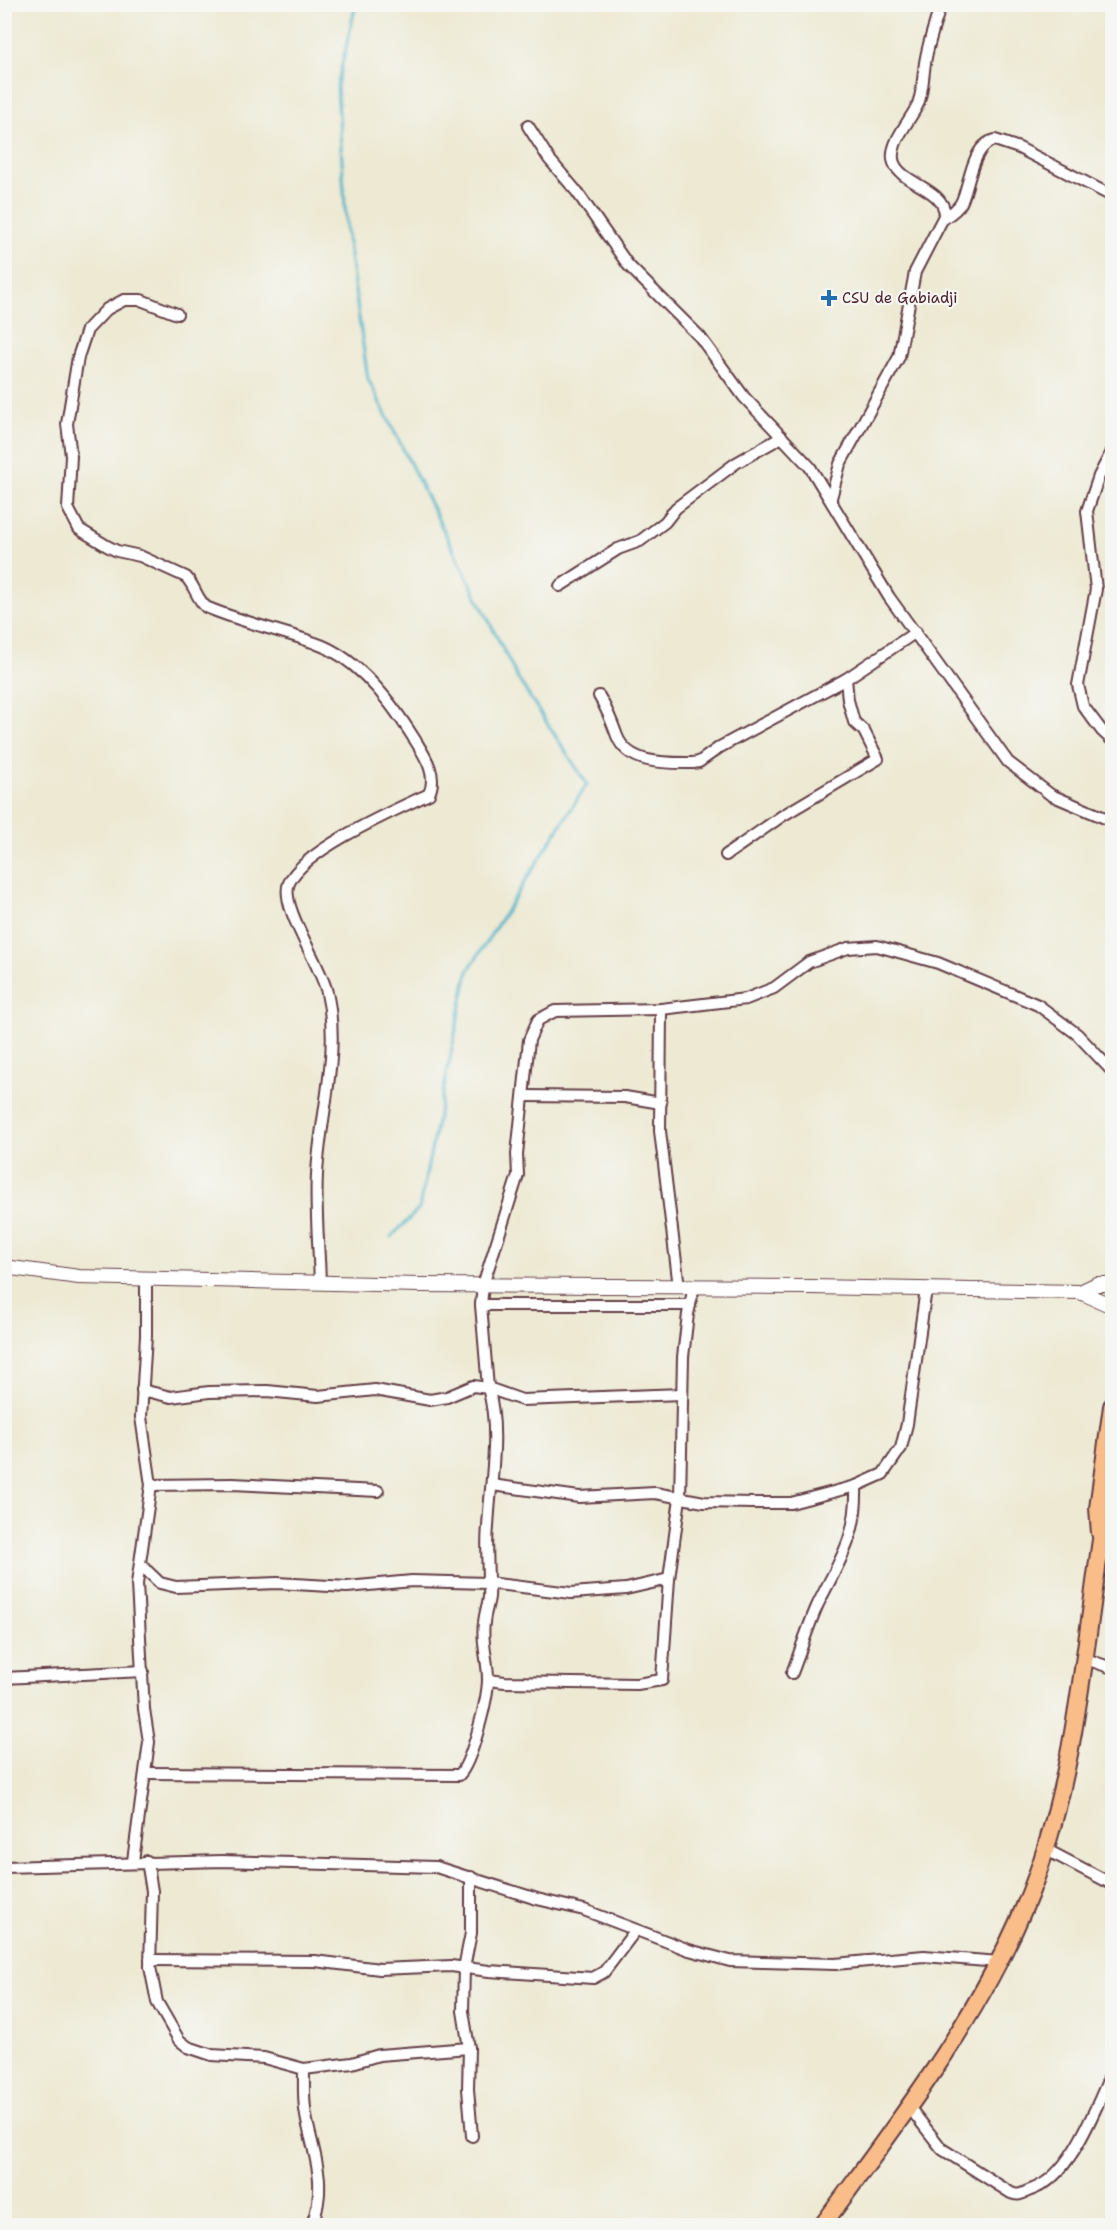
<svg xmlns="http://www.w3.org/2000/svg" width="1117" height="2230" font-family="'Shantell Sans',sans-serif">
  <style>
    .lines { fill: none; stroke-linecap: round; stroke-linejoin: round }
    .stream { stroke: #4ab3c8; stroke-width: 3 }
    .minor-casing { stroke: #623d44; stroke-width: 14 }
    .tertiary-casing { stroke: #623d44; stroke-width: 16 }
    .primary-casing { stroke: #623d44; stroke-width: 20 }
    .minor { stroke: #fff; stroke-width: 10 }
    .tertiary { stroke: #fff; stroke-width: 14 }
    .primary { stroke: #f8bd88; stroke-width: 16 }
    .poi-dot { fill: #1f6fb2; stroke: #f6f6f2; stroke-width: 2 }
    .labels { text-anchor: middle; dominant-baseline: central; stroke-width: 4.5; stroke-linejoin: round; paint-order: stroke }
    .poi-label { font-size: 15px; fill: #4a1f2b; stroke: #f6f6f2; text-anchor: start }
  </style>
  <rect width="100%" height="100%" fill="#f6f6f2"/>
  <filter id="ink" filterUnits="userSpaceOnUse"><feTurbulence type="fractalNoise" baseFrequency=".0167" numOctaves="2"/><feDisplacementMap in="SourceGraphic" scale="12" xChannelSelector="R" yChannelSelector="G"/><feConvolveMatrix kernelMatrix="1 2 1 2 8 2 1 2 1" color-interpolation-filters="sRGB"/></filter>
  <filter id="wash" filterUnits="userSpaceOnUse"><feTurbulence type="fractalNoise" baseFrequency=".008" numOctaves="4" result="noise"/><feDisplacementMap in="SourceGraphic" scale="24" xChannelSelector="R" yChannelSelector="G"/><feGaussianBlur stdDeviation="1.35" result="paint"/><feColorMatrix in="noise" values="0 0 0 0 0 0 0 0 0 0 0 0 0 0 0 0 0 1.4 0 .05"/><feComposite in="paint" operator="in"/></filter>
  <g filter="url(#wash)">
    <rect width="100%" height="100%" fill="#ede9d3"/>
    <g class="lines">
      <polyline class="stream" points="356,4 337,86 347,236 368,379 518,679 587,784 468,971 419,1209 391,1237"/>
    </g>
  </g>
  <g filter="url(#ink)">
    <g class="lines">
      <defs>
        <g id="minor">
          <polyline points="528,126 549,159 577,192 628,265 700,337 744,397 810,467 889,597 1008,762 1051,795 1112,821"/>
          <path d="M943,219C949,215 957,210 961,203C970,186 971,145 995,140L1019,148L1112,196"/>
          <path d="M177,314L141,300H124L107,309L87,330L78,357L67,424L71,456L68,508L79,529L107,546L117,551L140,556L186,577C195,586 196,598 206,607C241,622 279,630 315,643C357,657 392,703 415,740C425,756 438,775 429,794C395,810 303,850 289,883C279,906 322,966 327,993C341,1052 320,1114 317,1174C315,1210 319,1247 320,1283"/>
          <polyline points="1112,451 1099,476 1087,511 1096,589 1078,685 1083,706 1102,731 1112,740"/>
          <path d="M831,498L840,464L899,357L915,272L945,214C943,188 902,184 894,163C887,145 911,120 918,104C923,91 923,76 925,63C928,43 935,24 941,4"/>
          <polyline points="560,586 618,549 640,541 665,522 676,508 736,463 782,437"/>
          <path d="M599,696C607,709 612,722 617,736C628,765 667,763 693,763L699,762L720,747L846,679"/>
          <polyline points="726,855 782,816 878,759 864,731 854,722 848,700 846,679 916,632"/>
          <polyline points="661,1009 660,1131 679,1287"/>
          <polyline points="524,1096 625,1097 661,1103"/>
          <polyline points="481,1305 690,1305"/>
          <polyline points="682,1394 522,1400 488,1388 481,1305 483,1285 518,1175 517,1154 529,1040 538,1020 555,1011 661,1009 746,999 774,988 809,962 848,948 877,946 938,963 1038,1005 1077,1034 1112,1071"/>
          <polyline points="151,1485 233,1484 378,1491"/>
          <polyline points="492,1485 579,1497 655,1493 704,1502 752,1503 791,1503 856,1486 883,1474 901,1448 907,1424 926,1289"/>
          <path d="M140,1564L160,1583L176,1587L277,1583L347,1587L412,1581L488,1583C488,1564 486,1545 488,1527C490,1482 501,1432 488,1388L473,1386L447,1397L430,1400L375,1390L318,1396L267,1391L209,1392L171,1397L142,1390"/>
          <polyline points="1083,1658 1112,1668"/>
          <path d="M792,1673C801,1650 808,1626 818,1604C839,1561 858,1537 856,1486"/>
          <polyline points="4,1678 143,1671"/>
          <polyline points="488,1680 505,1682 637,1684 662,1680 669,1579 680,1498 683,1357 688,1314 694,1287"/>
          <path d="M145,1773L459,1775C472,1763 488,1697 488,1679C488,1660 481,1642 484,1623C485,1608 492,1599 488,1583L571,1593L626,1589L669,1579"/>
          <polyline points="1045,1849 1112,1884"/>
          <polyline points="133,1861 149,1742 144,1709 137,1584 151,1485 141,1417 146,1336 146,1278"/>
          <polyline points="147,1861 152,1891 150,1967 157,2002 179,2040 188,2047 212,2055 264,2058 304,2069 352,2063 379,2055 469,2048"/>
          <polyline points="4,1867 222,1861 436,1867 537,1899 584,1910 689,1950 730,1961 835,1964 924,1956 999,1962"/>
          <polyline points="471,1877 471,1933 464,1968 463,2011 469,2048 468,2089 472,2136"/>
          <polyline points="150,1960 315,1961 380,1969 451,1966 489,1971 593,1978 604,1972 635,1931"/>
          <path d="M304,2069C304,2084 303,2100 306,2116C313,2154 329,2185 311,2226"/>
          <path d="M909,2107L942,2149L1011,2193C1020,2197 1024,2192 1033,2189C1072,2175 1095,2108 1112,2072"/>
        </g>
        <g id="tertiary">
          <polyline points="4,1267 79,1277 419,1285 812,1287 1080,1292 1097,1284 1112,1284"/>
          <polyline points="1080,1292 1112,1306"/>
        </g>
        <g id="primary">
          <polyline points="1100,1533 1098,1508 1112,1406"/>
          <path d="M822,2226C896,2125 975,2024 1024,1908C1073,1794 1083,1661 1101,1540L1112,1502"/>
        </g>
      </defs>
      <use href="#minor" class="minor-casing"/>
      <use href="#tertiary" class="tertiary-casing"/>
      <use href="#primary" class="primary-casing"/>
      <use href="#minor" class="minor"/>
      <use href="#tertiary" class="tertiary"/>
      <use href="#primary" class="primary"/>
    </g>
  </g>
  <path class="poi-dot" d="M826 289h6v6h6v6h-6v6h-6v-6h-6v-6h6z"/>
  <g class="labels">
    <g class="poi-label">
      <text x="842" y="298">CSU de Gabiadji</text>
    </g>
  </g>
  <rect width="1117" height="2230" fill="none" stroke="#f6f6f2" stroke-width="24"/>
</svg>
